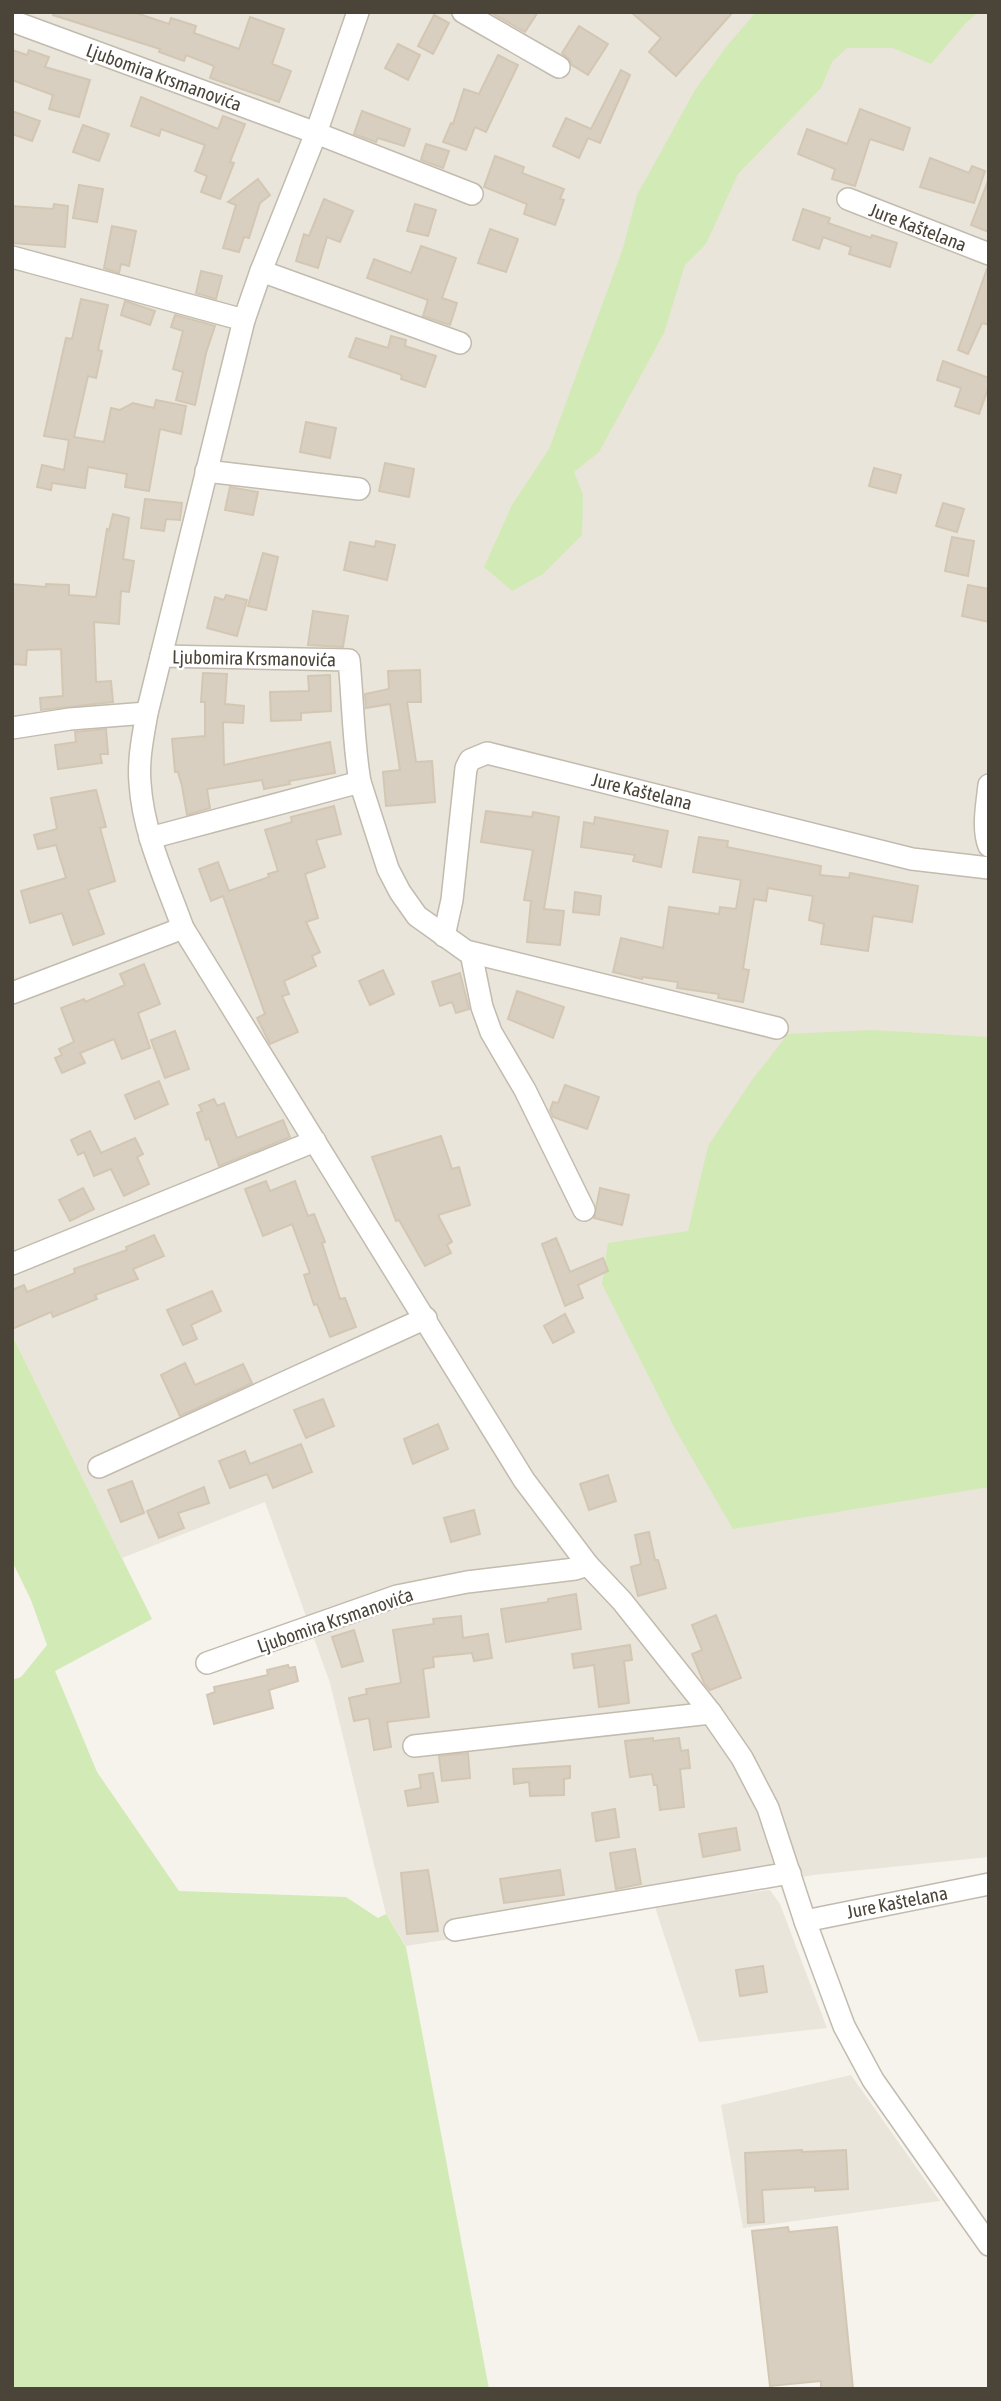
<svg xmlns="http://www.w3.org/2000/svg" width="1001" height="2401" font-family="'Asap Condensed',sans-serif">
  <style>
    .residential { fill: #eae5da }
    .green { fill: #d2eab5 }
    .building { fill: #d8cfc1; stroke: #d3c7b4; stroke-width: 2 }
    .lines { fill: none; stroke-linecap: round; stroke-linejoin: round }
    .minor-casing { stroke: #c2bbae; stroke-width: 24 }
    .minor { stroke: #fff; stroke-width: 21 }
    .labels { text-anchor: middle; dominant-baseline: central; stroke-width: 5; stroke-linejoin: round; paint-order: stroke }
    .street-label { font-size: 19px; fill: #4b4439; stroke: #fff }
  </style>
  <rect width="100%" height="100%" fill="#f6f3ec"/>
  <g class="residential">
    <polygon points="12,12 989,12 989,1857 813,1875 676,1902 770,1890 780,1904 827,2028 699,2042 655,1907 406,1946 386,1914 330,1683 265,1502 122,1558 12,1335"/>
    <polygon points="851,2075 940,2201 743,2228 721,2105"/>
  </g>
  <g class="green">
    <polygon points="756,12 978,12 965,24 931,64 893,48 847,48 832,62 821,88 738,174 706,244 685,265 664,333 599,452 574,472 583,495 582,535 543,574 512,591 484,567 512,505 549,449 623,248 637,195 695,90 726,47"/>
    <polygon points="872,1030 989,1037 989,1487 733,1529 675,1429 602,1284 608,1243 688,1231 708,1146 752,1080 788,1034"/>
    <polygon points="12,1335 152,1619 55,1671 97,1772 179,1891 346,1897 378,1918 386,1914 406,1947 489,2389 12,2389 12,1680 21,1677 47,1645 31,1600 12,1561"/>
  </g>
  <g class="building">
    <polygon points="54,12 133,12 169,24 171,18 196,26 194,33 239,49 250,17 284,29 272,64 291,71 279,102 210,78 214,66 186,55 184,61 159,52 160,49 53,15"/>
    <polygon points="490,12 538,12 525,32"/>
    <polygon points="631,12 733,12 676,76 649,52 661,38"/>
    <polygon points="434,15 449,23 433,54 418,46"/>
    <polygon points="579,26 608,44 588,75 572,65 570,60 562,53"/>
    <polygon points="398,44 420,55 408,80 385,68"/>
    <polygon points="12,50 27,55 29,50 49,57 45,67 90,80 79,117 49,109 53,95 12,80"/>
    <polygon points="498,55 518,65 486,132 475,127 466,150 443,142 451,123 453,124 464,89 479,94"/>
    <polygon points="621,70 630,75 600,143 588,138 579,158 553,146 566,118 591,129"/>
    <polygon points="141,97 218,129 223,116 245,124 230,162 234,163 220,199 201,192 207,176 195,171 205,145 161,129 159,136 131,126"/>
    <polygon points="860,109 910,128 903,150 870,139 855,186 832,179 835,169 798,154 807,129 847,144"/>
    <polygon points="12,111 40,121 32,141 12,134"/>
    <polygon points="362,111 410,129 404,146 378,138 376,142 354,134"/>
    <polygon points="83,125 109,134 99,161 73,152"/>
    <polygon points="426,144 449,151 443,168 421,160"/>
    <polygon points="495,156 524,167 522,173 564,189 560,199 564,200 555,225 524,214 527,204 484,187"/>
    <polygon points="930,158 969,173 972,166 985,171 974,203 920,187"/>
    <polygon points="258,179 270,195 260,203 249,238 244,237 239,252 223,248 236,205 228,202"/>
    <polygon points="988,181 989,181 989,232 971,225"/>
    <polygon points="79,185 103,189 97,222 73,218"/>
    <polygon points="324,199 353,211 340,242 327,237 318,268 296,261 304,234 309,236"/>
    <polygon points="54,204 68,206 65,247 12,243 12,206 53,209"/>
    <polygon points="415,204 436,210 428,236 407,231"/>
    <polygon points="803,209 830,218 828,223 871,238 872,235 897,243 890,267 849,254 851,247 823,237 819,249 793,240"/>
    <polygon points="112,226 136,231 129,266 121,264 119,273 104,268"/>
    <polygon points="490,229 518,239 506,272 478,263"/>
    <polygon points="421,246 456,258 442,298 457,303 450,325 423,316 428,300 367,278 374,259 411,273"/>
    <polygon points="987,269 989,269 989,325 982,323 968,354 958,350"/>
    <polygon points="201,271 222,276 216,299 196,293"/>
    <polygon points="81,299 108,305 98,350 102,351 96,378 88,376 74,437 104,442 111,408 120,410 133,403 154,408 156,400 186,406 181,434 160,429 149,491 125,487 127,474 88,467 85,488 52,483 51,490 37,487 42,465 64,470 69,440 44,436 66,338 72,339"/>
    <polygon points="125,301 155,311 150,325 121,315"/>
    <polygon points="175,315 215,326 206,353 195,405 176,400 183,372 173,369 183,331 171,327"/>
    <polygon points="391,336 406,340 405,346 436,356 425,387 401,379 402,375 349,357 356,338 388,348"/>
    <polygon points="943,361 989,378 989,386 979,414 955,406 961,388 937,380"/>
    <polygon points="306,422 336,428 330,458 300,452"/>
    <polygon points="385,463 414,469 409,497 379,491"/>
    <polygon points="874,468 901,475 896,493 869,486"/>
    <polygon points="230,487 258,492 253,515 225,510"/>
    <polygon points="145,499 182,503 180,520 166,519 164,531 141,528"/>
    <polygon points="943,503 964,509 957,532 936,526"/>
    <polygon points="113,514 129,518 123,559 134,561 129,592 121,591 119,624 94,622 96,682 111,681 113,702 41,710 40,698 63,696 61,649 27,650 26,665 12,664 12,584 46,587 46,584 69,585 69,595 96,597 107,529 109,530"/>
    <polygon points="952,537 974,541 968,576 945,571"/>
    <polygon points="376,541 395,545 387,580 344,570 350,542 375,547"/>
    <polygon points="263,553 278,557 266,610 248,606"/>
    <polygon points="968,585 989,589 989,622 962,616"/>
    <polygon points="226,595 247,600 237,636 207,628 215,597 224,600"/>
    <polygon points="313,611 348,616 343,647 308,645"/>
    <polygon points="420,670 421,702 407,702 416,762 432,761 435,802 386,806 383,772 400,770 390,704 366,708 365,694 389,689 388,671"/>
    <polygon points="203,673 227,674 225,704 244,706 243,723 223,722 224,765 330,742 335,773 289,781 290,784 264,789 262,780 207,789 210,808 187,815 182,786 178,772 175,772 172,739 205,736 205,702 201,702"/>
    <polygon points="330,675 331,711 301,713 301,720 271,721 270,692 309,691 308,676"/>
    <polygon points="106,729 108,754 100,754 102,763 58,769 55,745 76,742 75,732"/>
    <polygon points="96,790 106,827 100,828 115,881 88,890 104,934 73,945 62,913 30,923 21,891 66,878 56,845 38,849 34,835 57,829 51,798"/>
    <polygon points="334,806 341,834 316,840 325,867 305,874 318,918 306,922 320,952 312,956 316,966 284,981 289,994 282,996 298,1032 270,1044 257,1018 265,1014 223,896 211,901 199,869 218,862 229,891 269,877 268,874 278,871 265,830 292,822 291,817"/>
    <polygon points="486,811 532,817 533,812 559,817 544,909 564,911 560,945 527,942 531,901 524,900 533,850 481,842"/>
    <polygon points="595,817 668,831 661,867 633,861 635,855 581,847 584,822 594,824"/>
    <polygon points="699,837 728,841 727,847 821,866 820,875 849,878 850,873 918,886 912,922 873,916 868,951 821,944 824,924 809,920 813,896 768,888 766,901 754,899 743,969 749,970 743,1002 718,998 719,994 677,988 678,982 642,977 642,979 613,972 621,938 663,948 669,907 719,914 720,907 736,909 741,880 693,872"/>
    <polygon points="575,892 601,896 599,915 573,912"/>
    <polygon points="144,964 160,1004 138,1013 150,1048 122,1059 114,1039 80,1053 85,1063 62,1073 55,1058 62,1055 59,1049 74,1042 61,1008 84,999 85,1002 125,985 120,974"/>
    <polygon points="383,970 394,994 370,1005 359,981"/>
    <polygon points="460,973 469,1009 456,1013 452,1002 440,1006 432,982"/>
    <polygon points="517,991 564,1007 553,1038 508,1019"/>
    <polygon points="175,1031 189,1069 165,1078 151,1040"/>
    <polygon points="159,1081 168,1104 135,1119 125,1095"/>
    <polygon points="565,1085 599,1097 587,1129 553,1117 550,1110 553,1102 558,1103"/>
    <polygon points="214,1099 217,1106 224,1103 237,1138 283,1120 290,1137 219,1166 209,1138 206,1140 197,1113 202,1111 199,1105"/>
    <polygon points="90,1131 101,1153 135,1138 143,1154 137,1157 149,1184 124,1196 111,1169 94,1176 84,1152 78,1155 71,1140"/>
    <polygon points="441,1136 452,1169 459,1167 470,1205 438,1215 452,1242 447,1245 451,1253 425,1266 399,1220 396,1221 372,1157"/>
    <polygon points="266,1181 270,1191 295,1181 308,1216 314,1214 325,1242 322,1243 340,1299 345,1298 356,1327 330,1337 317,1304 314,1305 304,1275 310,1273 292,1224 263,1236 245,1189"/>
    <polygon points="83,1188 94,1209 70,1221 59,1200"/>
    <polygon points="600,1188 629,1195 622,1225 594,1218"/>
    <polygon points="154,1235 164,1256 133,1269 138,1279 95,1295 97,1299 53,1317 51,1312 12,1329 12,1290 24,1285 27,1292 75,1273 74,1269 127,1250 126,1247"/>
    <polygon points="556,1238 570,1272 603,1258 608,1271 578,1285 583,1298 565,1306 542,1244"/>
    <polygon points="212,1291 221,1311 191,1325 197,1339 183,1345 167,1310"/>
    <polygon points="565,1314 574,1332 553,1343 544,1326"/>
    <polygon points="185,1363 195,1385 243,1364 252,1383 180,1416 161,1375"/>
    <polygon points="323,1399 334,1426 306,1438 294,1410"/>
    <polygon points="438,1424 448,1449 413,1464 404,1439"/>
    <polygon points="301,1444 312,1472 273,1488 267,1474 230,1488 219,1461 245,1451 250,1464"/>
    <polygon points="608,1475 616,1501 589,1510 580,1484"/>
    <polygon points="132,1481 144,1513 121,1522 108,1490"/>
    <polygon points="204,1487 209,1503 178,1513 184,1528 159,1538 147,1511"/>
    <polygon points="474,1510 480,1534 451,1542 444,1518"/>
    <polygon points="649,1532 655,1560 658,1560 666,1588 638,1596 631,1567 641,1564 635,1535"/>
    <polygon points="576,1594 581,1629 506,1642 501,1609 548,1602 548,1599"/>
    <polygon points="716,1615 741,1678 710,1690 704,1683 692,1654 702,1650 692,1625"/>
    <polygon points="461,1616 463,1638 488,1634 492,1658 474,1661 472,1653 433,1657 434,1667 423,1669 429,1717 387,1722 391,1747 374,1750 369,1718 354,1721 349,1698 367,1694 366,1689 401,1683 393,1630 434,1624 433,1619"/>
    <polygon points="354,1630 363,1661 342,1667 332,1637"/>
    <polygon points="630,1645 632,1660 624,1661 629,1703 599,1707 594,1665 574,1668 572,1654"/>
    <polygon points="288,1665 289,1668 295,1667 298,1681 269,1690 273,1708 214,1724 207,1695 215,1692 214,1687 268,1675 267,1670"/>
    <polygon points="653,1738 653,1741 679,1738 681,1751 688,1750 690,1768 680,1769 684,1807 660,1810 657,1785 654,1785 652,1774 630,1777 625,1741"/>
    <polygon points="468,1753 470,1778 442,1781 439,1756"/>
    <polygon points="570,1766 570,1778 564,1779 564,1795 530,1796 529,1782 514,1784 513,1769"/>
    <polygon points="433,1773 438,1802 408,1806 405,1791 421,1788 419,1775"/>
    <polygon points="615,1809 619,1837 596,1841 592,1813"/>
    <polygon points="736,1828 740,1850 703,1857 699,1834"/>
    <polygon points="635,1849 641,1884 616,1889 610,1853"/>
    <polygon points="428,1870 438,1931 407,1934 401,1873"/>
    <polygon points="560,1870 564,1895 504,1903 500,1879"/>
    <polygon points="763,1966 767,1992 740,1996 736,1970"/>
    <polygon points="802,2150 802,2152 846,2150 848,2189 815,2191 815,2187 762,2190 764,2222 748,2223 745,2153"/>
    <polygon points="788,2227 789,2232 837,2227 853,2389 821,2389 821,2381 770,2386 752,2231"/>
  </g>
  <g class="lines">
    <defs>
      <g id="minor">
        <path d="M358,12L316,133L261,271L244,320L147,713C143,736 138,759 140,783C143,833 166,881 183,928L524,1480L588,1565L622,1601L711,1713L742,1758L768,1808L805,1921L844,2026L873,2080L989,2245"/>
        <polyline points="463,12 559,67"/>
        <polyline points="12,21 316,133 472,194"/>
        <polyline points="848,199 989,254"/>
        <polyline points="12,257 244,320"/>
        <polyline points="261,271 460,343"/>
        <polyline points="206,471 359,489"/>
        <path d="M161,656L349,660C353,701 353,742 360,782"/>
        <polyline points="12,728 70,719 147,713"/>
        <path d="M989,785C987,804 982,829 989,846"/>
        <polyline points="150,838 360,782 388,869 400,892 417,916 466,951 777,1028"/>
        <polyline points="444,936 452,900 466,768 470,760 487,753 912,859 989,868"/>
        <polyline points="471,953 482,1007 491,1032 525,1090 584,1210"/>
        <polyline points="12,993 183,928"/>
        <polyline points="12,1264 315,1141"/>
        <polyline points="99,1467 426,1318"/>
        <polyline points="207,1663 397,1596 467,1582 575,1569 588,1565"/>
        <polyline points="414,1746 711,1713"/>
        <polyline points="805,1921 989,1884"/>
        <polyline points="455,1930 790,1873"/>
      </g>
    </defs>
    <use href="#minor" class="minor-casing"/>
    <use href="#minor" class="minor"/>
  </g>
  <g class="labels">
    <g class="street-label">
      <text transform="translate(164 77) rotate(20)">Ljubomira Krsmanovića</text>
      <text transform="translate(918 227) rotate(21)">Jure Kaštelana</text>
      <text transform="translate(254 658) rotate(1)">Ljubomira Krsmanovića</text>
      <text transform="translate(642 791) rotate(14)">Jure Kaštelana</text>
      <text transform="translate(335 1620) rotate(-19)">Ljubomira Krsmanovića</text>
      <text transform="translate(897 1902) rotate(-11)">Jure Kaštelana</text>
    </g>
  </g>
  <rect width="1001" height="2401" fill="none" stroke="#4b4439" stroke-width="28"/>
</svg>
